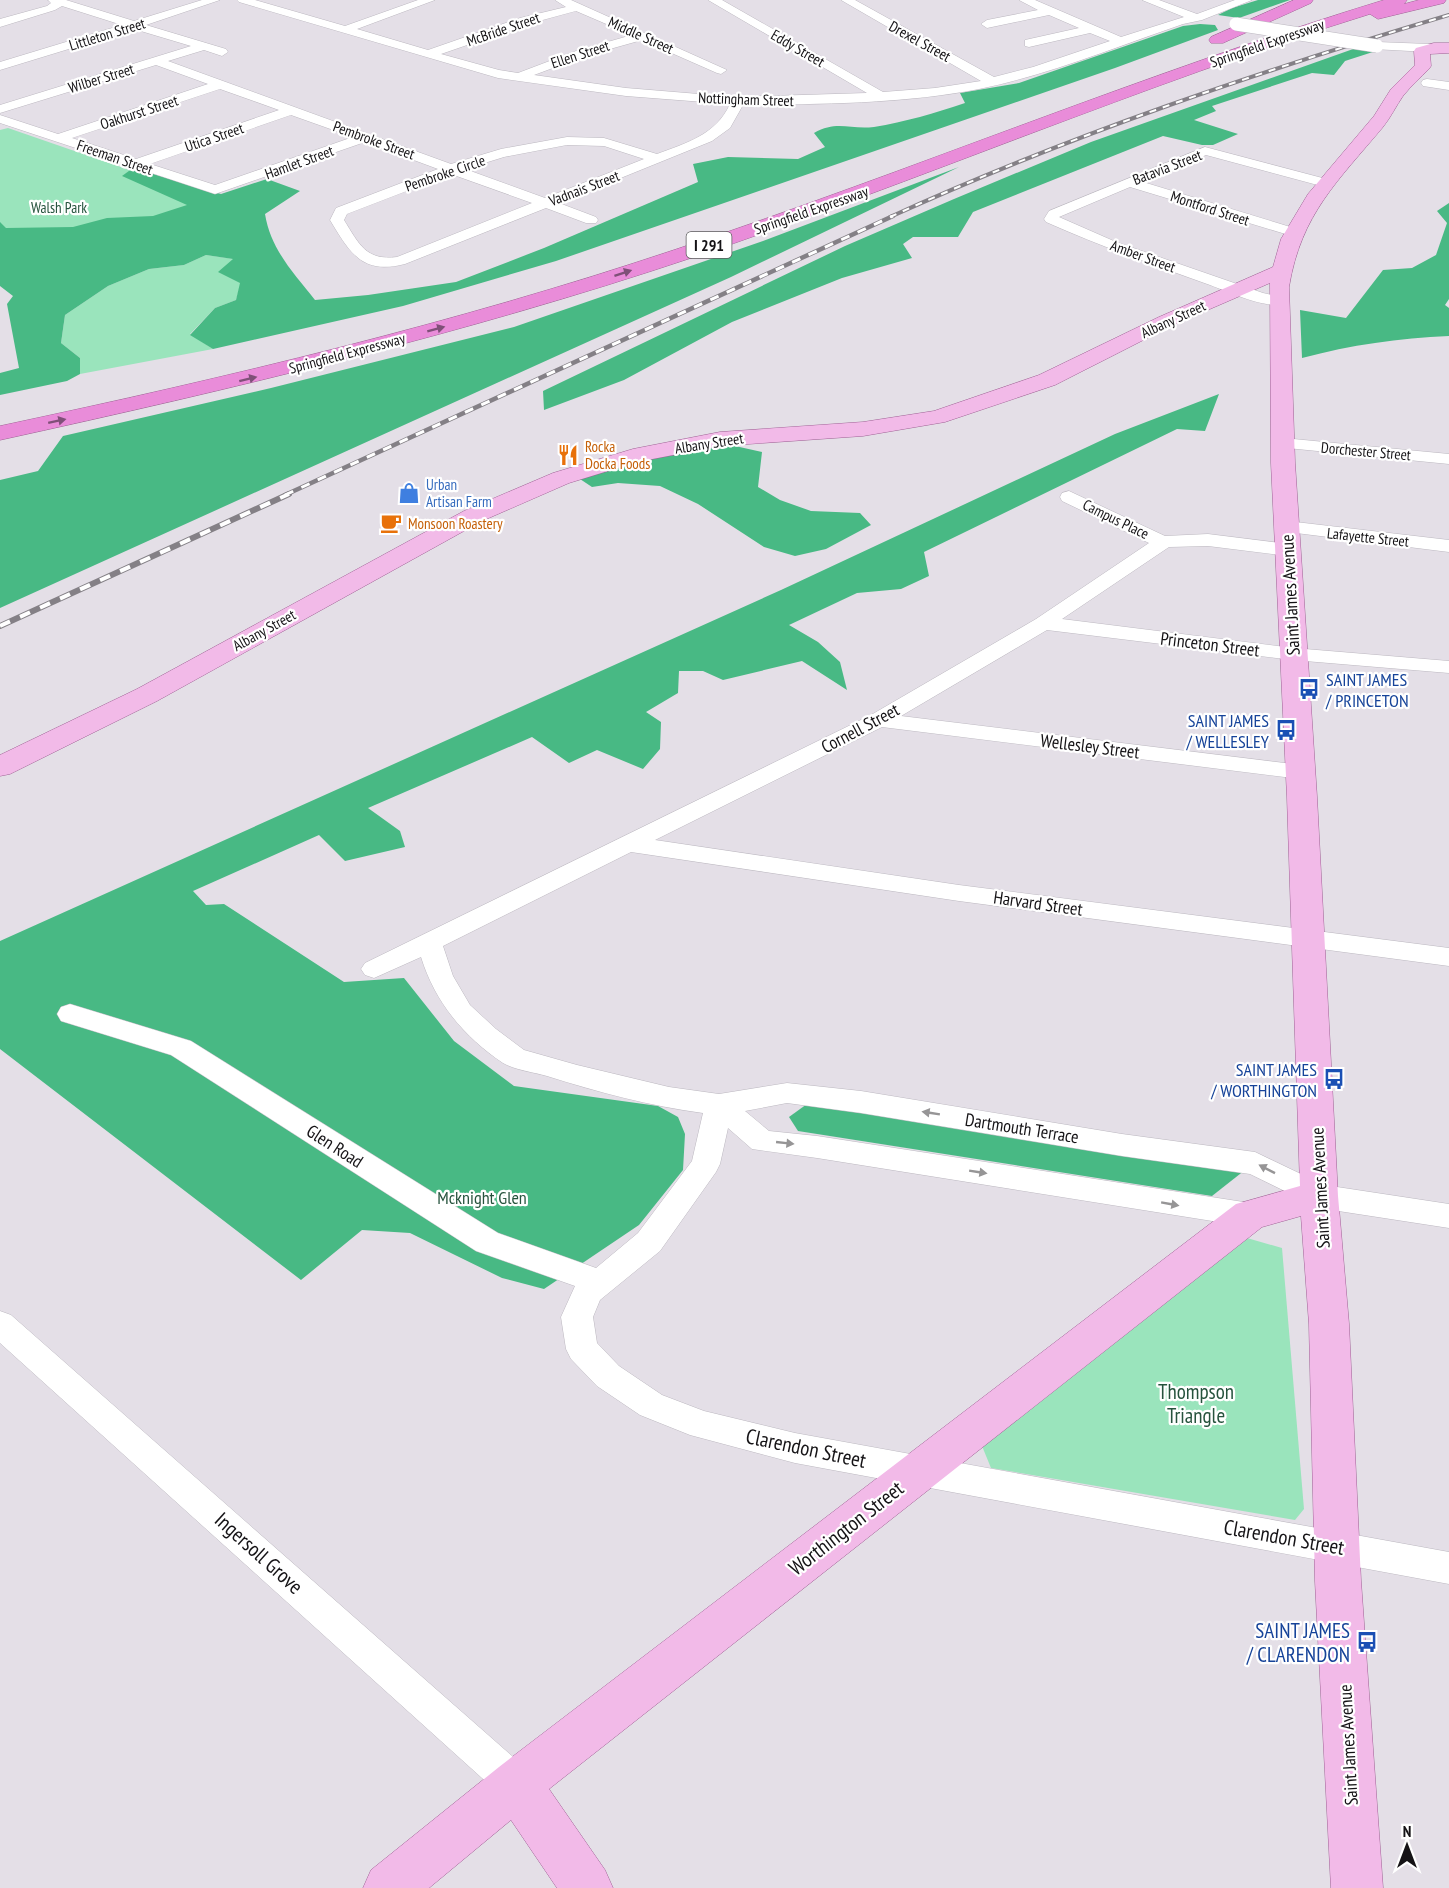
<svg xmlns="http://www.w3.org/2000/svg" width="1449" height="1888" font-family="'PT Sans Narrow',sans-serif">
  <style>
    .green { fill: #9ae4bc }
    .forest { fill: #48b984 }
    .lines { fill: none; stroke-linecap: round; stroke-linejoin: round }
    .minor-casing { stroke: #bcb8c0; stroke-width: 1 }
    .major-casing { stroke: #9f6295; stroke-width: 1 }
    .highway-casing { stroke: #9f6295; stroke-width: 1 }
    .minor { fill: #fff; fill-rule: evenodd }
    .major { fill: #f2bae8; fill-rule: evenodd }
    .highway { fill: #e98cd9; fill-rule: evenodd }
    .rail-far2-casing { stroke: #848086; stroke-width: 4 }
    .rail-far1-casing { stroke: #848086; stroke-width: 4.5 }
    .rail-casing { stroke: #848086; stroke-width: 6 }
    .rail-far2 { stroke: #fff; stroke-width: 2; stroke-dasharray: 7; stroke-linecap: butt }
    .rail-far1 { stroke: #fff; stroke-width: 3; stroke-dasharray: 9; stroke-linecap: butt }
    .rail { stroke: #fff; stroke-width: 4; stroke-dasharray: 11; stroke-linecap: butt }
    .minor-bridge-casing { stroke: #bcb8c0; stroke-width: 14; stroke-linecap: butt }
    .minor-bridge { stroke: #fff; stroke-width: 13 }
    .oneway { fill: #7f5078 }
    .oneway2 { fill: #969596 }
    .labels { text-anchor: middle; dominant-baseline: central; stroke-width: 4.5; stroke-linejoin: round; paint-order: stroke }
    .far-street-label { font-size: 15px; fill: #151316; stroke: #fff }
    .far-park-label { font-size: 15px; fill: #26533d; stroke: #fff }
    .far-food-label { font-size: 15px; fill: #c56008; stroke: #fff; text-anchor: start }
    .far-shop-label { font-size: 15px; fill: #366cbe; stroke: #fff; text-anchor: start }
    .shield { fill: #fff; stroke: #5b5a5c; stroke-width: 1.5 }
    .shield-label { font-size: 16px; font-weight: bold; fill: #151316 }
    .street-label { font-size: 18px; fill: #151316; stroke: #fff }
    .transit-label { font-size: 18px; fill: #164399; stroke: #fff; text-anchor: end }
    .park-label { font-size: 18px; fill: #26533d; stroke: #fff }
    .near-park-label { font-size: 21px; fill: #26533d; stroke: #fff }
    .near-street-label { font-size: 21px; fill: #151316; stroke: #fff }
    .near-transit-label { font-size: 21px; fill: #164399; stroke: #fff; text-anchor: end }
  </style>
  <rect width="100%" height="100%" fill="#e4dfe7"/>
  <g class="green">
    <polygon points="8,128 257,214 0,260 0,130"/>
    <polygon points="206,255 234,259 241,283 236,300 215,308 190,334 213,349 80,374 80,358 61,343 65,315 108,286 149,269 184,265"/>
    <polygon points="1247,1238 1282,1248 1304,1509 1295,1520 991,1468 982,1446"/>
  </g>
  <g class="forest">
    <polygon points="1258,0 1290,0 1239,18 1218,15 1232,8"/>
    <path d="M1200,24L1215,25L1218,30L1115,68L556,261L403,306L213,349L190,335L215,308L236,300L240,283L218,272L233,259L206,255L184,265L149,269L108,286L65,315L61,343L80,358V374L67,381L0,395V373L19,368L7,304L13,296L0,286V222L6,228L73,227L107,218L153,216L187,205L122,176L133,168L221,194L267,179L300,191L265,214C271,250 293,272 315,300L368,295L456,282L544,248L698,182L693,164L728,157L798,159L825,147L814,133C837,120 850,130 874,127C905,122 935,113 965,103L960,93L1019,83L1183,26Z"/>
    <polygon points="1356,48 1379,50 1345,61 1334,75 1312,73 1212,106 1216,111 1194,120 1238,134 1213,145 1202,145 1163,136 973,212 958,237 913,237 903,244 912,258 842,278 732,322 624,380 544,410 543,391 845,246 954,199 1091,142"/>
    <polygon points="959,167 731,277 0,608 0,480 38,471 63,436 271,388 514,327 763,241"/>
    <path d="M1449,203V299L1445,305L1449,308V336C1399,338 1351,345 1302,358L1300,310L1346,318L1383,270L1412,268L1436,255L1447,223L1437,211Z"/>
    <polygon points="1219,394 1205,431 1177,429 924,552 929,576 901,589 857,593 789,625 818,642 840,662 847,690 802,661 723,680 703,671 679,671 678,693 646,712 661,722 660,749 643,769 597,750 569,763 532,737 368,808 400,831 405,847 345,861 319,835 193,891 206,905 224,904 344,982 404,978 454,1041 514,1086 658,1106 678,1117 685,1134 683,1170 639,1225 544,1289 502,1278 410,1233 362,1230 301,1280 0,1049 0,941 781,590 1115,434"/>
    <polygon points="726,444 762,452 758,487 780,500 811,511 860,513 871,525 826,549 795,556 764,547 698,504 660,486 618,483 592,487 577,477 650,458"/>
    <polygon points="807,1104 1245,1170 1212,1196 798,1131 789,1117"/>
  </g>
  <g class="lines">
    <defs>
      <g id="minor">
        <path d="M48,0H66L134,21L202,0H220L146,25L226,49L228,52L222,56L204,50L168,61L451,164L501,149L567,137L604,138L657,154C686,143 716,135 730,104L626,96L498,78L239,2L237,0H255L345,26L418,0H435L357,29L428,50L520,18L566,7L555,0H571L727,70L721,74L717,73L642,40L585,56L534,75L626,88L735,97L867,93L708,0H722L883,92L935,88L981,81L841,0H855L994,77L1033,67L1110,41L1090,33L1029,47L1025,46V40L1079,28L1049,15L987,28L981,24L987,20L1038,10L1019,0H1035L1121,37L1184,17L1142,0H1159L1197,14L1235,0H1252L1202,20L1183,24C1116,47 1048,75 979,89C902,104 821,104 743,105L730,128L712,141L559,203L596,217L598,220L596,223H586L546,208L405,264C362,275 350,253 330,220L336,208L438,169L365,142L215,194L0,123V115L58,134L208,84L156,65L0,113V105L191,46L134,29L0,70V62L122,25L62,6L55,10L0,27V19L47,6L51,3ZM576,11L632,35L576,51L518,73L499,70L441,54L528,24ZM220,89L279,110L136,159L72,138ZM291,115L353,137L215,185L150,164ZM567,145L604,146L644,159L545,198L465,169L504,157ZM451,174L532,203L397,257C366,261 359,244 344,220L347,214Z"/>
        <polygon points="1377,42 1429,44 1435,48 1429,52 1373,49 1371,46"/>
        <polygon points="1427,79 1449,82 1449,90 1423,86 1421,83 1423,80"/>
        <path d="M1205,147L1330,180L1332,183L1325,187L1206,155L1143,182L1297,229L1299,232L1292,236L1130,187L1059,217L1116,242L1263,293L1285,298L1287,301L1285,304C1265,309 1229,292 1210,285C1154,265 1100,246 1046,222L1044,219L1049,211Z"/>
        <polygon points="1283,438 1449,454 1449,464 1277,447 1274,443 1277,439"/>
        <path d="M1069,491L1165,536L1208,534L1289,544L1296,546L1299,550L1296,554L1289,556L1208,546L1169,547L1062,619L1293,648L1449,661V673L1293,660L1047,630L901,716L1301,765L1309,767L1312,772L1309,777L1301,779L882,727L655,840L959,885L1449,948V966L959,901L631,852L443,946L453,976L470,1005L496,1029L524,1050L577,1065L669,1087L719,1094L787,1083L861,1091L1122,1134L1255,1152L1324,1185L1449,1204V1228L1319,1208L1250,1174L1122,1156L861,1113L787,1103L745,1111L769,1131L817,1136L1250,1203L1260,1207L1265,1215L1260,1223L1250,1227L817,1158L752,1149L728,1128L720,1164L716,1172L660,1251L600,1300L593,1317L597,1343L619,1366L662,1395L704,1411L795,1433L1449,1552V1584L795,1463L690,1435L640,1415L597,1386L571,1359L566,1349L561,1317L575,1286L476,1251L171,1055L61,1021L57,1014L61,1007L70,1004L191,1041L498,1233L596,1268L638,1233L692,1161L703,1113C650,1106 598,1092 547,1076C533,1072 515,1070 503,1063C464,1037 435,1002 421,957L374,978L365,975L361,969L365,963L871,715L1036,619L1149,543L1062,501L1060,497L1062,493Z"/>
        <polygon points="1287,521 1449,540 1449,552 1280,531 1277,527 1280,523"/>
        <polygon points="0,1311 11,1315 529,1771 535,1784 529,1797 516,1803 503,1797 0,1343"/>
      </g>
      <path id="major" d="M1434,43H1449V53L1430,54L1431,66L1429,69C1420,78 1411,86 1403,96C1396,106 1391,117 1383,127C1338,181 1301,214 1289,287L1295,463L1317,797L1338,1196L1349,1324L1361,1581L1383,1888H1331L1315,1581L1309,1324L1301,1216L1262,1227L549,1789L605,1870L613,1888H557L511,1820L429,1888H363L371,1870L499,1767L1236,1204L1300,1186L1287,797L1271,463L1270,283L1173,325L1055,385L945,422L863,436L720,446L637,462L569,483L482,521L157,701L10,774L0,776V755L137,689L464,511L553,473L633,449L720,432L863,422L934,411L1039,375L1159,317L1273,267L1281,239L1308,194L1374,116L1391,89L1415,65L1414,51L1416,48Z"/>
      <g id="highway">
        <polygon points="1294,0 1313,0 1311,3 1223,43 1211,43 1209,40 1211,37"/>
        <path d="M1384,0H1407L1404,4L1419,0H1446L1444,3L1378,19L1370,14C1141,85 919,181 691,258C464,334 233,389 0,440V426C230,377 453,324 677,249C914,170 1145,73 1384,0Z"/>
      </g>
    </defs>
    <use href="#minor" class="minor-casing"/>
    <use href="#major" class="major-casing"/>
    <use href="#highway" class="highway-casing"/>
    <use href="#minor" class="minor"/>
    <use href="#major" class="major"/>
    <use href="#highway" class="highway"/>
    <defs>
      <path id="rail-far2" d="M890,217C1070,135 1260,71 1449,15"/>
      <polyline id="rail-far1" points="285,495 893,216"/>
      <polyline id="rail" points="0,626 289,494"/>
    </defs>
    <use href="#rail-far2" class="rail-far2-casing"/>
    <use href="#rail-far1" class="rail-far1-casing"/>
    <use href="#rail" class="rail-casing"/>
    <use href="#rail-far2" class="rail-far2"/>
    <use href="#rail-far1" class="rail-far1"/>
    <use href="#rail" class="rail"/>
    <defs>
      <polyline id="minor-bridge" points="1236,24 1377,46"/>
    </defs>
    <use href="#minor-bridge" class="minor-bridge-casing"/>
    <use href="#minor-bridge" class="minor-bridge"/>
  </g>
  <defs><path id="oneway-solid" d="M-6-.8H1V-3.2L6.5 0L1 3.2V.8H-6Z" transform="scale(1.5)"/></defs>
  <g class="oneway">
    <use href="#oneway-solid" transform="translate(623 273) rotate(-18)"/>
    <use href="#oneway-solid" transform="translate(436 329) rotate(-15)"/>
    <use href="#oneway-solid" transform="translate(248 379) rotate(-14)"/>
    <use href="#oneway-solid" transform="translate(57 421) rotate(-12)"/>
  </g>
  <g class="oneway2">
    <use href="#oneway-solid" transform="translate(931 1113) rotate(-171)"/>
    <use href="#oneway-solid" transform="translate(785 1143) rotate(6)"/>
    <use href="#oneway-solid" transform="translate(1267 1169) rotate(-153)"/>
    <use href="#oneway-solid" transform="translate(978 1172) rotate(9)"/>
    <use href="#oneway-solid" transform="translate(1170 1204) rotate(10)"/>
  </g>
  <defs>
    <symbol id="restaurant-bare" viewBox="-9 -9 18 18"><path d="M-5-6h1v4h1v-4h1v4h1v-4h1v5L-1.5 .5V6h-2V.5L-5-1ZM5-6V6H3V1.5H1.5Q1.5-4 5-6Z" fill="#e8710a" stroke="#fff" stroke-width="2.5" paint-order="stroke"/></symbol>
    <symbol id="shop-bare" viewBox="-9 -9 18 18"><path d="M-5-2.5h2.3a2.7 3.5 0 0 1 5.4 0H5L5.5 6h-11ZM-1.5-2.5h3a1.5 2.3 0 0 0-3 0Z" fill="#3f7fe0" stroke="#fff" stroke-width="2.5" paint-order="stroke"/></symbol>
    <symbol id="cafe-bare" viewBox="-9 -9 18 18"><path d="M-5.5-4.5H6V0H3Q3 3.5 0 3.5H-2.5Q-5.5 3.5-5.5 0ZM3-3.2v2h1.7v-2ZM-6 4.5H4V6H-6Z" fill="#e8710a" stroke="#fff" stroke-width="2.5" paint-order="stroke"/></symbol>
    <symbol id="bus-bare" viewBox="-9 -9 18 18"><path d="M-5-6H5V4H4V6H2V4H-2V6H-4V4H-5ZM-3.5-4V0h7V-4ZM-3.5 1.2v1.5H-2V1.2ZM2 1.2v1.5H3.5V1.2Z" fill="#1a4fb4" stroke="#fff" stroke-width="2.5" paint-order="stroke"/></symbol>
  </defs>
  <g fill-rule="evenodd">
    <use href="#restaurant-bare" x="553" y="440" width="30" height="30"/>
    <use href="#shop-bare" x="394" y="478" width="30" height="30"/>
    <use href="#cafe-bare" x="376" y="508" width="30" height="30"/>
    <use href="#bus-bare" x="1294" y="674" width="30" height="30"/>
    <use href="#bus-bare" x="1271" y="715" width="30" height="30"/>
    <use href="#bus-bare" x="1319" y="1064" width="30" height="30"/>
    <use href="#bus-bare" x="1352" y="1627" width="30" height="30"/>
  </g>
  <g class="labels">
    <g class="far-street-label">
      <text transform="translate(503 29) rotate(-19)">McBride Street</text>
      <text transform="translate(107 34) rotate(-17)">Littleton Street</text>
      <text transform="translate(641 35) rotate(24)">Middle Street</text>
      <text transform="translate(920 41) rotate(29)">Drexel Street</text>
      <text transform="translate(1267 43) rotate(-19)">Springfield Expressway</text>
      <text transform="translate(798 48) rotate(30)">Eddy Street</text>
      <text transform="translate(580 54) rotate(-18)">Ellen Street</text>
      <text transform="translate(101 78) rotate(-17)">Wilber Street</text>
      <text transform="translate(746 99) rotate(2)">Nottingham Street</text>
      <text transform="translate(139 112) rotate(-18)">Oakhurst Street</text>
      <text transform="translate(214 137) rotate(-19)">Utica Street</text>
      <text transform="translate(374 140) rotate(20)">Pembroke Street</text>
      <text transform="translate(115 157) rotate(19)">Freeman Street</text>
      <text transform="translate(299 162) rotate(-20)">Hamlet Street</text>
      <text transform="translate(1167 167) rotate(-21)">Batavia Street</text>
      <text transform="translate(445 173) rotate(-19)">Pembroke Circle</text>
      <text transform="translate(584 188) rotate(-21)">Vadnais Street</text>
      <text transform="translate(1210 208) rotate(18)">Montford Street</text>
      <text transform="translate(811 210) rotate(-19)">Springfield Expressway</text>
      <text transform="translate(1143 256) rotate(20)">Amber Street</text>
      <text transform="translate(1173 319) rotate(-25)">Albany Street</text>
      <text transform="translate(347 353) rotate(-15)">Springfield Expressway</text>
      <text transform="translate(709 443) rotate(-9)">Albany Street</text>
      <text transform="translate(1366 451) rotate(5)">Dorchester Street</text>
      <text transform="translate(1116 519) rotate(26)">Campus Place</text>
      <text transform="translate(1368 537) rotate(6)">Lafayette Street</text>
      <text transform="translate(264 630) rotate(-29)">Albany Street</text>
    </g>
    <g class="far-park-label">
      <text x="59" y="207">Walsh Park</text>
    </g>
    <g class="far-food-label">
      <text x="585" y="446">Rocka<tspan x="585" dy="17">Docka Foods</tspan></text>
      <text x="408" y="523">Monsoon Roastery</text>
    </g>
    <g class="far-shop-label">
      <text x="426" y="484">Urban<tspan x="426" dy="17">Artisan Farm</tspan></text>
    </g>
    <rect class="shield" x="686.5" y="232" width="45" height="26" rx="4.5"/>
    <g class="shield-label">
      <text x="709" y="245">I 291</text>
    </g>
    <g class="street-label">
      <text transform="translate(1290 595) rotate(-93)">Saint James Avenue</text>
      <text transform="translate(1210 644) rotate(7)">Princeton Street</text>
      <text transform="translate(860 728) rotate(-28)">Cornell Street</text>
      <text transform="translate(1090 746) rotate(7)">Wellesley Street</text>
      <text transform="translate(1038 903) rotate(8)">Harvard Street</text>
      <text transform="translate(1022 1128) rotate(9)">Dartmouth Terrace</text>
      <text transform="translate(335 1146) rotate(33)">Glen Road</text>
      <text transform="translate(1320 1188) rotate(-93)">Saint James Avenue</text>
      <text transform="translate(1348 1745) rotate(-93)">Saint James Avenue</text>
    </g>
    <g class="transit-label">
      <text x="1326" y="679" text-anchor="start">SAINT JAMES<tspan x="1326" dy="21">/ PRINCETON</tspan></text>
      <text x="1269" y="720">SAINT JAMES<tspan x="1269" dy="21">/ WELLESLEY</tspan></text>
      <text x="1317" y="1069">SAINT JAMES<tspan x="1317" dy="21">/ WORTHINGTON</tspan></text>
    </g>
    <g class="park-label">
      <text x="482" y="1197">Mcknight Glen</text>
    </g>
    <g class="near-park-label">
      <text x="1196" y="1391">Thompson<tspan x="1196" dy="24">Triangle</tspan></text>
    </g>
    <g class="near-street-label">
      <text transform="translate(806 1448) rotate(12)">Clarendon Street</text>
      <text transform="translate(846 1528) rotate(-38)">Worthington Street</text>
      <text transform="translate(1284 1537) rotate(10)">Clarendon Street</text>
      <text transform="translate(259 1553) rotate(42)">Ingersoll Grove</text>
    </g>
    <g class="near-transit-label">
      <text x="1350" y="1630">SAINT JAMES<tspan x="1350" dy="24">/ CLARENDON</tspan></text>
    </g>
  </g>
  <g transform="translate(1407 1846)" stroke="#ffffff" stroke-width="4.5" paint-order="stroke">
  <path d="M0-4.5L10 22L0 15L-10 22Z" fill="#151316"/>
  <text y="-9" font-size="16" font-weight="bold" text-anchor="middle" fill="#151316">N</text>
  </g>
</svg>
